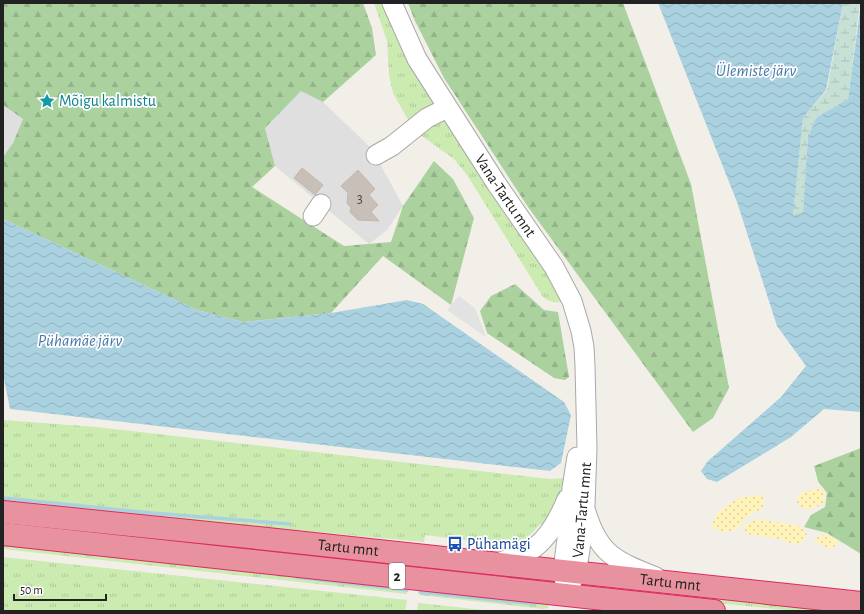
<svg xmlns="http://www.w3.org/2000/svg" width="864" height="614" font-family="'Alegreya Sans',sans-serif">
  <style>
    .residential { fill: #e0dfdf }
    .grass { fill: url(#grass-tufts) }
    .forest { fill: url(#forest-firs) }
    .wetland { fill: url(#wetland-marsh) }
    .sand { fill: url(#sand-dots) }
    .parking { fill: #e2e2e2 }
    .water { fill: url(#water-waves) }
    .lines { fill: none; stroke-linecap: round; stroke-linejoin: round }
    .stream { stroke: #aad1df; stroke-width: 3.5 }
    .building { fill: #c7bfb8; stroke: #c4b7ab }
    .minor-casing { stroke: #a9a9a9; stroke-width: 21 }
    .highway-casing { stroke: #dd2961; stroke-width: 24 }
    .minor { stroke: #fff; stroke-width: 19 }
    .highway { stroke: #e8929f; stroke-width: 22 }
    .labels { text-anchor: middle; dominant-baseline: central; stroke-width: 3.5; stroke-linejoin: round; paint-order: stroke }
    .number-label { font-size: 14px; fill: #4b4948 }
    .shield { fill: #fff; stroke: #646464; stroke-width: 1 }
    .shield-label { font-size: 15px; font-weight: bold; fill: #222 }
    .culture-label { font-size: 16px; fill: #0d838f; stroke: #fff; text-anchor: start }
    .street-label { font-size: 16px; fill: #222; stroke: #fff }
    .transit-label { font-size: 16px; fill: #164399; stroke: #fff; text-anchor: start }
    .water-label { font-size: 17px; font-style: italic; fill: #4a78ab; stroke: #fff }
  </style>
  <defs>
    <pattern id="grass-tufts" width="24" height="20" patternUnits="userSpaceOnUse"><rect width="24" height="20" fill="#cbebb0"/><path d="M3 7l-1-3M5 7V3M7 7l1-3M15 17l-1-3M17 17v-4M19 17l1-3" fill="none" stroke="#aec997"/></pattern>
    <pattern id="forest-firs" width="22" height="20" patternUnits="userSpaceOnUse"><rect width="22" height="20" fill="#abd19e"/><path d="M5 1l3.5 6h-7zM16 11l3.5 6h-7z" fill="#93b388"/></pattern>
    <pattern id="wetland-marsh" width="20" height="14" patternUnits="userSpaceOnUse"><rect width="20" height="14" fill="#c6e0d5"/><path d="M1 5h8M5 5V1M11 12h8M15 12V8" fill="none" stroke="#aac0b7"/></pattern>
    <pattern id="sand-dots" width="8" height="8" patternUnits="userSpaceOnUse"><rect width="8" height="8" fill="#fff3ba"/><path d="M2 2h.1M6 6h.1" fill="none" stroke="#dad0a0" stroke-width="1.8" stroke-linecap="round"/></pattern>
    <pattern id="water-waves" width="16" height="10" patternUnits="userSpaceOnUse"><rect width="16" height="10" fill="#aad1df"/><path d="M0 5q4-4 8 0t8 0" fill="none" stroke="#92b3bf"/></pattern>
  </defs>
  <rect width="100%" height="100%" fill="#f2efe9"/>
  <g class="residential">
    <polygon points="301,91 323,102 372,149 403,206 387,230 369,244 275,166 265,128"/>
    <polygon points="3,105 23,119 13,143 3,157"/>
  </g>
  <g class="grass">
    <polygon points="374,3 386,3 435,104 411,125 393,93 389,74 387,41"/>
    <path d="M431,119H445L526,238L563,301C555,304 550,302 543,297L467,175L454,159L419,134Z"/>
    <polygon points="3,420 96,427 550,479 566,478 561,496 546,528 540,524 532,533 522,541 503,545 425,535 424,542 3,503"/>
    <polygon points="3,542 407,586 407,594 3,549"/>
    <polygon points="3,557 407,600 405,611 394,611 394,610 392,611 3,611"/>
    <polygon points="421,589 545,602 549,605 548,608 543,609 419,595"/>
    <polygon points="678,592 861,611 795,611 677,599"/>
    <polygon points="418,603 494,611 417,611"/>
  </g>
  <g class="forest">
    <polygon points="3,3 363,3 372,28 376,55 323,102 301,91 265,128 275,166 252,187 344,246 391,242 403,206 434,161 453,179 474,218 451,305 383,256 331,313 243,322 197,310 3,219 3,157 13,143 23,119 3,105"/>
    <polygon points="408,3 623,3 691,184 729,388 713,418 693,432 528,207 444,78 415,21"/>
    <polygon points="515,284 544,310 558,312 569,377 565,380 554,378 487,333 480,311 491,296"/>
    <polygon points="861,448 861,554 827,533 804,527 811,515 825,507 827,493 818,481 814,466"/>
  </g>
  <polygon class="wetland" points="843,3 860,3 848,99 817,117 808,136 803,212 793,215 803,118 827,90"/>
  <g class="sand">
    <polygon points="819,488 825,491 824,503 820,506 805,509 797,503 798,496 801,493"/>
    <path d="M758,495H761L765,500L763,508L744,518V521L736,530L723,532L712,527C715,514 717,513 728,505C733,502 735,499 742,497C748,496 752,497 758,495Z"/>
    <path d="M760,519C772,525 803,519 807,536L802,542L798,544L791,543L780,539L748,534L745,532L744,527C748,522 754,520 760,519Z"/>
    <polygon points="825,534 838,541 832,550 815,541 816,537 819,537 820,535"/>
  </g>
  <polygon class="parking" points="459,296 475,308 486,337 447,310"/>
  <g class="water">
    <polygon points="658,3 843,3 826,90 803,118 793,215 803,212 808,136 817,117 848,99 861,3 861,412 824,409 791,437 717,482 707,479 701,471 708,461 781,397 806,366 777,326 737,202"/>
    <polygon points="3,219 197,310 243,322 331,313 407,300 423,304 564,402 571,415 561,463 550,471 10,409 3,374"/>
  </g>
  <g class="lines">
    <g class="stream">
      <polyline points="3,498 151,513 290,524"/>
      <polyline points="296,577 407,590"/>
      <polyline points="420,592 535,604"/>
    </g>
  </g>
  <g class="building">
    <polygon points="302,168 323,185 315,195 294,178"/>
    <polygon points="358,170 375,189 369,195 378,205 371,212 379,221 358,220 350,212 351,208 347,203 348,193 341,186"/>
  </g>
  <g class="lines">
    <defs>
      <g id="minor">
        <path id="s1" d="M392,3L417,59L496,183L554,267L572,301L581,331L584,347L585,366L587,448L585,506L580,550L576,573L566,594"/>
        <polyline points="376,155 392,146 427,118 447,108"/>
        <polyline points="313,216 321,204"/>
        <path d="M586,512C599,555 616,561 656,577"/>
        <path d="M495,564C508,559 523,556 534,548C549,537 560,516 567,499"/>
        <polyline points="565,583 563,571 571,506 572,488 577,457"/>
      </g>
      <g id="highway">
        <path id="s2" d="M3,512L258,538L861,603"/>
        <polyline points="3,534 714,611"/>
      </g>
    </defs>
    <use href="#minor" class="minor-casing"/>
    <use href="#highway" class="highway-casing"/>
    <use href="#minor" class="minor"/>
    <use href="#highway" class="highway"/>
  </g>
  <defs>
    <symbol id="sight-bare" viewBox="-9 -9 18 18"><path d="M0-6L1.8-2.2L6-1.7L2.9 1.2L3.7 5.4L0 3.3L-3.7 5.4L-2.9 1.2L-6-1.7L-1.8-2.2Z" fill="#0f9aa8" stroke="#fff" stroke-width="2.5" paint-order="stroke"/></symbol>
    <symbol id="bus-bare" viewBox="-9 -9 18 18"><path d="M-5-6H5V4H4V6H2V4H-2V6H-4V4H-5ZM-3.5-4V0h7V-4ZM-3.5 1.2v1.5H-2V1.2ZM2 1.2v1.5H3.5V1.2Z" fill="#1a4fb4" stroke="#fff" stroke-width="2.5" paint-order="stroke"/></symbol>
  </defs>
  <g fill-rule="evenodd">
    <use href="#sight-bare" x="36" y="90" width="22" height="22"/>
    <use href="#bus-bare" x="444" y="533" width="22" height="22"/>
  </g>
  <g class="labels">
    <g class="number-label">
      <text x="360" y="199">3</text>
    </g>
    <rect class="shield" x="389" y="563" width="16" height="26" rx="3"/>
    <g class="shield-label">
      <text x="397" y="576">2</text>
    </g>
    <g class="culture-label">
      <text x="59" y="101">Mõigu kalmistu</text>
    </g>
    <g class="street-label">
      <text stroke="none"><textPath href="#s1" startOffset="224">Vana-Tartu mnt</textPath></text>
      <text transform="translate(582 510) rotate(-85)">Vana-Tartu mnt</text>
      <text stroke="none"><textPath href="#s2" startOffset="347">Tartu mnt</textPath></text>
      <text stroke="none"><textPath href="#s2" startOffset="671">Tartu mnt</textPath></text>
    </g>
    <g class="transit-label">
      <text x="467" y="544">Pühamägi</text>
    </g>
    <g class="water-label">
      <text x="756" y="70">Ülemiste järv</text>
      <text x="80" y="340">Pühamäe järv</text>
    </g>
  </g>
  <rect width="864" height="614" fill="none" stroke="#222222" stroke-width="8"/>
  <path d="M14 594v6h92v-6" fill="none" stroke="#222222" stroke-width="2"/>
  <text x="20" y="594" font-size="12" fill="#222222" stroke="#ffffff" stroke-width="3" paint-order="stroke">50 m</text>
</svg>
